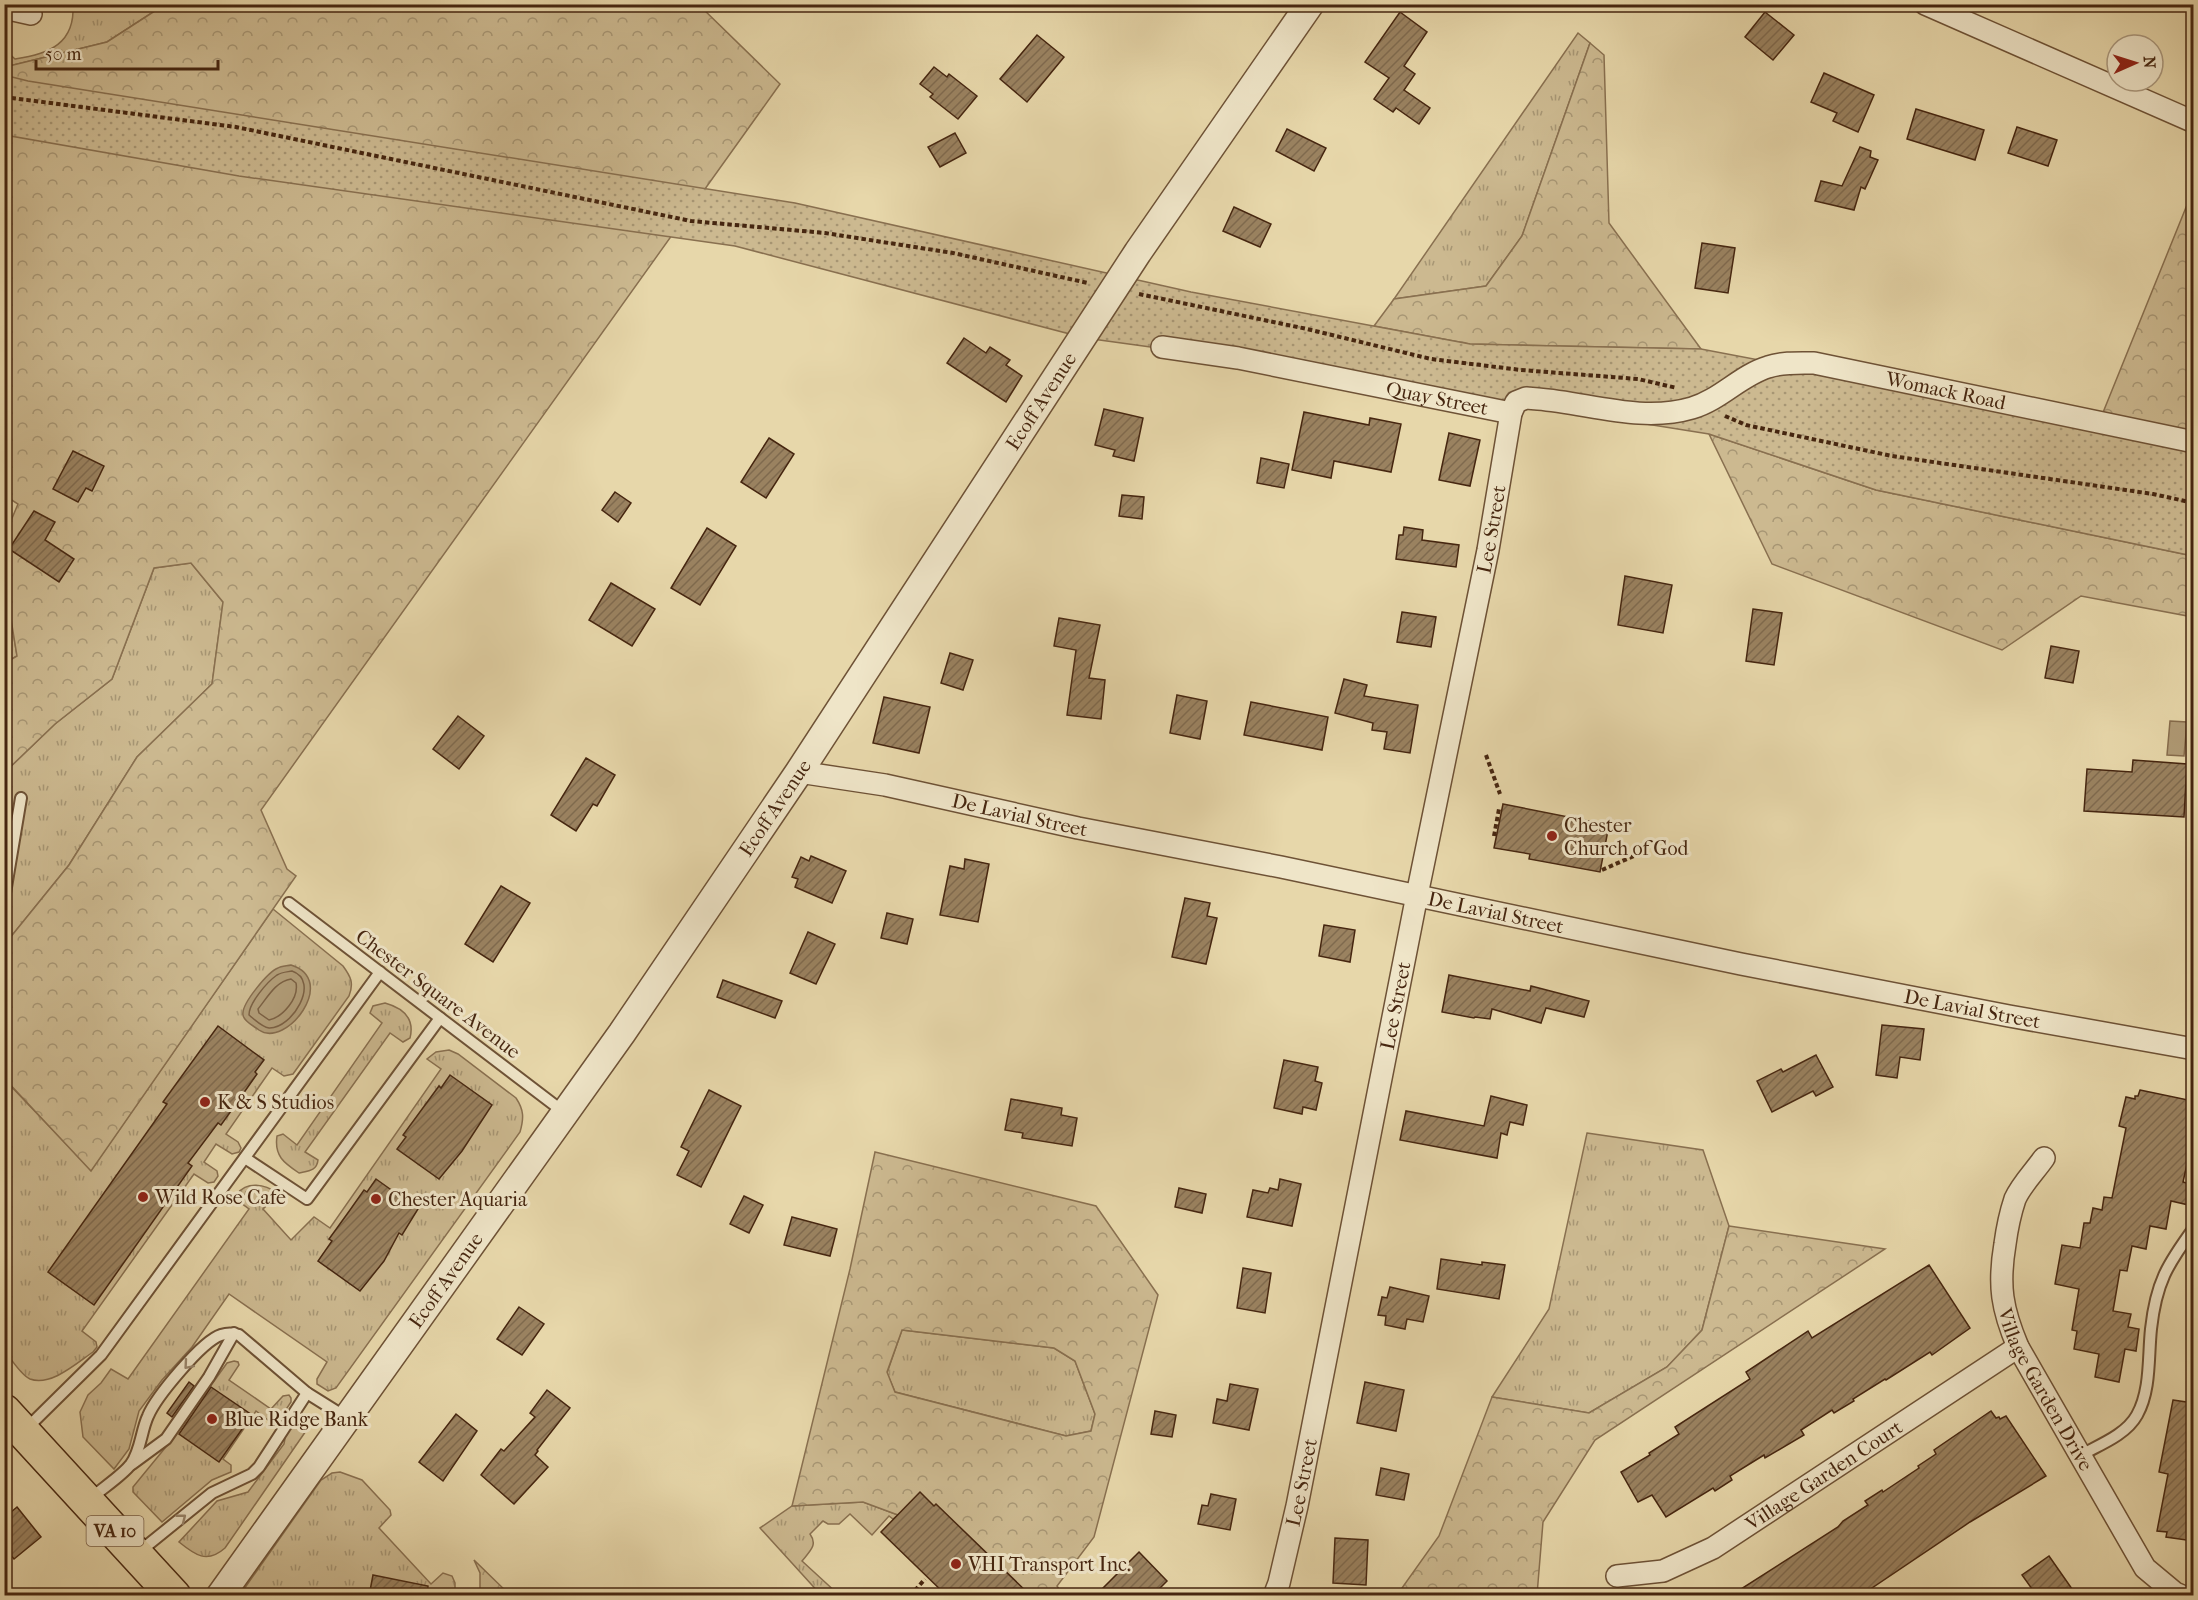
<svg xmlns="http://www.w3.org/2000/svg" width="2198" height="1600" font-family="'IM FELL French Canon',serif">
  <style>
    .grass { fill: url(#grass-tufts); stroke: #897050; stroke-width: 1.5 }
    .forest { fill: url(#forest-crowns); stroke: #897050; stroke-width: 1.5; fill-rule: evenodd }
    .park { fill: url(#park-dots); stroke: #897050; stroke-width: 1.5 }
    .water { fill: #b09b76; stroke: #866c4d; stroke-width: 1.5 }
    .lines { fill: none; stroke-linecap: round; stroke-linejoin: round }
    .shore { stroke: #7b6043; stroke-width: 1.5 }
    .building { fill: url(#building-hatch); stroke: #462610; stroke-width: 1.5 }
    .service-casing { stroke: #6e5236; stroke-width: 14 }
    .minor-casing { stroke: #6e5236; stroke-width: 24 }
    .tertiary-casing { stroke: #6e5236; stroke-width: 30 }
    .primary-casing { stroke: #462610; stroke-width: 36 }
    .path { stroke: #462610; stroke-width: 4; stroke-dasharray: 4.5 3; stroke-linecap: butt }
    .service { stroke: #efe5c8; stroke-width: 10 }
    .minor { stroke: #efe5c8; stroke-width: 21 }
    .tertiary { stroke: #efe5c8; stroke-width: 27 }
    .primary { stroke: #e7d7aa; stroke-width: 33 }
    .oneway { stroke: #9a866c }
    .poi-dot { fill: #8f2418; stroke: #efe5c8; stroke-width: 2 }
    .labels { text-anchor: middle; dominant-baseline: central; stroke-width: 6; stroke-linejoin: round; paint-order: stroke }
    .shield { fill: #efe5c8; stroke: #795f47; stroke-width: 1.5 }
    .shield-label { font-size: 18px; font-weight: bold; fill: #462610 }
    .street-label { font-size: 20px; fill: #462610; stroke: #efe5c8 }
    .poi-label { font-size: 20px; fill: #462610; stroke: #efe5c8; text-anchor: start }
  </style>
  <defs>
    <pattern id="grass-tufts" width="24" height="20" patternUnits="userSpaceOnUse" patternTransform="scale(1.5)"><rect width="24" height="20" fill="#ccb990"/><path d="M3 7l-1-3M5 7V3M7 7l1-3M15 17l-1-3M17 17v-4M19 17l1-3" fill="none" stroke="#a79674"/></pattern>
    <pattern id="forest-crowns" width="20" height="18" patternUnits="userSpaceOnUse" patternTransform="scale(1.5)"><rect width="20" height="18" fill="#ccb990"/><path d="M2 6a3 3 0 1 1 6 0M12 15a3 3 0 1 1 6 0" fill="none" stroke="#a79674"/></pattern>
    <pattern id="park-dots" width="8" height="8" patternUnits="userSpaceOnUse" patternTransform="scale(1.5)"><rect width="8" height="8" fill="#ccb990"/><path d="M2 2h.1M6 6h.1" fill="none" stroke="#a79674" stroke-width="1.8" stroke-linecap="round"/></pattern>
    <pattern id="building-hatch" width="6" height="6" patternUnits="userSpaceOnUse" patternTransform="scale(1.5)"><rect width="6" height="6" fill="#9a8260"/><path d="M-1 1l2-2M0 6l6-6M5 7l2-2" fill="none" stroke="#7f6a4e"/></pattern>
  </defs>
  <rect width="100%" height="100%" fill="#e7d7aa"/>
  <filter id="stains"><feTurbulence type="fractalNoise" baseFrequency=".00333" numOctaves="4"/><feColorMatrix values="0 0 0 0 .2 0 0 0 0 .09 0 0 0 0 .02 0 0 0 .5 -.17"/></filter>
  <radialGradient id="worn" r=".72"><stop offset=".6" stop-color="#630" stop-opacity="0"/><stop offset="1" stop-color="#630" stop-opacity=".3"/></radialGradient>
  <g class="grass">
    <path d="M73,5H164L107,42L5,67L4,49L15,59C50,54 75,43 73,5Z"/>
    <polygon points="1578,33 1590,43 1522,236 1486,286 1394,299"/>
    <polygon points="191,563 223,602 212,684 137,757 69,865 5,944 5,772 55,724 112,679 154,568"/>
    <polygon points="4,597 9,607 17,656 5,663"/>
    <path d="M273,909L343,966C351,977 354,983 349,996L293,1074L284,1076L272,1068L226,1134L238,1142L241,1148L239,1152L232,1154L216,1144L204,1162L217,1171L218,1176L214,1182L208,1183L194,1174L82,1331L96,1342L97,1347L93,1352C78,1362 51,1387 30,1379C21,1375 11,1359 5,1351L4,1079L91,1170Z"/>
    <path d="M385,1003C403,1008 415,1018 410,1038L403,1042L390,1033L305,1152L318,1160C317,1171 308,1171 299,1173C284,1163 274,1156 277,1136L283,1134L297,1145L382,1023L370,1013L373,1006Z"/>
    <path d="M449,1050L458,1054L516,1098C524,1110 524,1118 520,1132L336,1388L328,1391L317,1384V1379L327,1362L229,1294L192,1347L162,1380L139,1411L129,1449L114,1469L83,1437L80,1412L88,1395L101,1383L111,1369L128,1379L249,1209L237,1200V1194C247,1181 265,1184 277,1193L276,1197L263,1209L291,1240L314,1217L330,1228L441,1069L427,1059L436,1052Z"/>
    <polygon points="1587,1133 1703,1150 1729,1226 1702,1330 1667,1367 1589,1413 1492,1397 1549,1309"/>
    <polygon points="902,1330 1054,1348 1075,1361 1095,1414 1091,1431 1066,1436 895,1392 887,1373"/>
    <polygon points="234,1361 238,1362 239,1365 229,1380 271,1409 283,1396 289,1395 291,1398 291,1402 277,1423 272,1423 256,1411 223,1459 231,1465 231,1472 212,1480 162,1522 133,1492 133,1487 174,1437 227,1363"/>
    <path d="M303,1414L307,1417L308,1428L225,1548C207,1564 195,1555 179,1542L217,1501L248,1492L284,1444L286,1433L298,1416Z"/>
    <polygon points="340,1472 362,1480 390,1510 391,1515 379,1528 431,1584 443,1573 452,1576 455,1583 455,1596 243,1596 244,1589 321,1480 332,1473"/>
    <path d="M863,1502L898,1515L893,1519L889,1516L872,1535L850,1514L839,1524H828L823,1521L810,1534C818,1545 810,1551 802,1561L839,1595H821L760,1528L792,1506Z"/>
  </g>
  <g class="forest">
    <polygon points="698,4 780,84 261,810 287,869 296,876 91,1171 5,1079 5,944 69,865 137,757 212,684 223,602 191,563 154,568 112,679 55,724 5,772 5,663 17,656 9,607 5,597 5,535 18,504 4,495 5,67 107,42 164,5"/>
    <polygon points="1590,43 1604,55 1609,223 1701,349 1470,344 1374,326 1394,299 1486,286 1522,236"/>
    <polygon points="2191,195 2193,195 2193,432 2102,415"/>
    <polygon points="1709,434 1876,490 2193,556 2193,617 2081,596 2002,650 1772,564"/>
    <path d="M875,1152L1096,1206L1158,1295L1094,1537L1057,1586L1063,1595H1030L932,1513L898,1515L863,1502L792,1506L850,1269ZM902,1330L1054,1348L1075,1361L1095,1414L1091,1431L1066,1436L895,1392L887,1372Z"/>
    <polygon points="1729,1226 1885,1249 1595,1440 1543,1522 1537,1595 1397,1595 1439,1536 1492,1397 1589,1413 1667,1367 1702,1330"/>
    <polygon points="474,1560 510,1595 480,1595 480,1573"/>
  </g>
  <polygon class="park" points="4,75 28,81 795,203 1191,292 1470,344 1701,349 2193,443 2193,556 1876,490 1709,434 1238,359 1085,338 735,246 239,176 5,135"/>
  <g class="water">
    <polygon points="2170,721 2187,722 2184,756 2167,755"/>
    <path d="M291,965C339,980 286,1049 259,1030C254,1026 244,1022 243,1015C241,1004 268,972 278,968C281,966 287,966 291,965Z"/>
  </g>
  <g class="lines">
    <g class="shore">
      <path d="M292,971C321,981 292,1029 269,1028C262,1027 255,1020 249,1015C249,1003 267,982 277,975C282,972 287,972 292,971Z"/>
      <path d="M291,979L296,983C299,998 283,1017 269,1020L259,1013L258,1009C267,998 276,981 291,979Z"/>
    </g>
  </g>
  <g class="building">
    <polygon points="1400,12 1427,32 1404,66 1415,74 1404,90 1430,108 1419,124 1396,108 1393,112 1374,99 1389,78 1365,62"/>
    <polygon points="1765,12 1794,35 1773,60 1745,37"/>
    <polygon points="1037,35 1064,57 1027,102 1000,79"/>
    <polygon points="934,67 947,77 949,74 977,96 958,119 930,97 933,94 920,84"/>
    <polygon points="1824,73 1874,95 1858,132 1833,121 1837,113 1811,102"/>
    <polygon points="1916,109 1984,130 1975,160 1907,139"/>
    <polygon points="2017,127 2057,140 2048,166 2008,153"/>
    <polygon points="1287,129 1326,148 1314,171 1276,151"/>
    <polygon points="955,133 966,153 940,167 928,147"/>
    <polygon points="1860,147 1871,151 1870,157 1878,160 1865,189 1861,187 1854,210 1815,201 1821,181 1842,186"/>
    <polygon points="1234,207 1271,224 1260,247 1223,231"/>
    <polygon points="1702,243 1735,248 1728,293 1695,288"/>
    <polygon points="964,338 986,353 990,347 1010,360 1006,365 1022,376 1006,402 947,363"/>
    <polygon points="1104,409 1143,418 1134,461 1113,456 1115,450 1095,445"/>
    <polygon points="1304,412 1369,425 1370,418 1401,424 1391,472 1334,461 1331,478 1292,470"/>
    <polygon points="1449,433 1480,440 1470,486 1439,480"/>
    <polygon points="769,438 794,454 766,498 741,482"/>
    <polygon points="73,451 104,466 92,491 86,488 78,502 53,489"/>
    <polygon points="1261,458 1289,464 1284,488 1257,483"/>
    <polygon points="615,492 631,503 618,522 602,510"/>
    <polygon points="1122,495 1144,497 1142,519 1119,516"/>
    <polygon points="34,511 55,522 45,540 74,559 59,582 9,549"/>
    <polygon points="1404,527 1423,530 1422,540 1459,545 1456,567 1396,559 1399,535 1403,535"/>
    <polygon points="707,528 736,546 700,605 671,588"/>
    <polygon points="1625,576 1672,585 1663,633 1618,625"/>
    <polygon points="611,583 655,609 632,646 589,620"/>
    <polygon points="1753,609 1782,613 1774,665 1746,661"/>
    <polygon points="1402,612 1436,617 1431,647 1397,642"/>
    <polygon points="1059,618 1100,625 1089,678 1105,680 1101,719 1067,715 1076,650 1054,646"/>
    <polygon points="2051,646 2079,651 2073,683 2045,678"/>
    <polygon points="950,653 973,660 963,690 941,683"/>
    <polygon points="1344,679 1367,685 1364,696 1418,705 1410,753 1384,749 1387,732 1372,730 1373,723 1335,713"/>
    <polygon points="1177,695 1207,701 1200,739 1170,733"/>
    <polygon points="884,697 930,707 919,753 873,743"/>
    <polygon points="1251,702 1328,717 1322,750 1244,735"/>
    <polygon points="458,716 484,736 459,769 433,749"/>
    <polygon points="586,758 615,775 597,806 593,804 576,831 551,815"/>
    <polygon points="2133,760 2187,764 2184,817 2084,811 2087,769 2132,772"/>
    <polygon points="1503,804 1609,825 1600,872 1529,859 1530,854 1494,848"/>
    <polygon points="811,856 846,871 832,903 795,887 798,879 792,877 801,857 809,861"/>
    <polygon points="965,859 989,864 978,922 940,915 950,866 964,869"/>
    <polygon points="501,886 530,903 493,962 465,944"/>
    <polygon points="1185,898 1210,903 1207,916 1217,918 1206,964 1172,957"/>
    <polygon points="887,913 913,919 907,944 881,938"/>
    <polygon points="1324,925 1355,930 1350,962 1319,956"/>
    <polygon points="808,932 835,944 816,984 790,973"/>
    <polygon points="1449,975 1530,991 1531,986 1589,1001 1584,1017 1546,1008 1541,1023 1492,1009 1490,1019 1475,1017 1474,1018 1442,1012"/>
    <polygon points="723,980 782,1001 775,1018 717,997"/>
    <polygon points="1882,1025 1924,1029 1920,1060 1900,1057 1897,1078 1876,1075"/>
    <polygon points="218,1026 264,1060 255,1072 257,1074 231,1111 221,1125 218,1123 188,1163 192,1166 94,1305 48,1272 167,1104 163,1102"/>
    <polygon points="1816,1055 1833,1087 1816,1096 1813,1091 1772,1112 1757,1081 1781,1069 1783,1072"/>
    <polygon points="1284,1060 1318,1067 1315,1081 1322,1083 1316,1110 1303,1107 1302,1114 1274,1108"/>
    <polygon points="450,1075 492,1105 462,1151 439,1179 397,1149 406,1137 403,1135 439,1086 441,1088"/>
    <polygon points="709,1090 741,1106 701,1187 677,1175 689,1151 681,1147"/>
    <polygon points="2140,1090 2193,1101 2193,1147 2191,1146 2183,1182 2193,1185 2193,1206 2171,1201 2166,1229 2150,1226 2146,1249 2132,1246 2127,1271 2120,1270 2113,1311 2131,1314 2128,1327 2139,1329 2136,1351 2125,1349 2119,1382 2095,1377 2099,1354 2074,1349 2077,1331 2072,1330 2079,1289 2055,1284 2062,1245 2080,1248 2084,1223 2090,1223 2093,1208 2102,1210 2104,1197 2112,1198 2126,1128 2119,1126 2126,1097 2135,1099 2135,1096 2138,1096"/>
    <polygon points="1491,1096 1527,1105 1523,1125 1510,1122 1507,1135 1501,1133 1497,1158 1400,1140 1406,1111 1484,1126"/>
    <polygon points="1011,1099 1062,1108 1061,1115 1077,1118 1072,1146 1022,1138 1023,1133 1005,1130"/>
    <polygon points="376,1179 418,1209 402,1235 399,1233 384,1261 360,1291 318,1261 332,1241 329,1239 350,1210 364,1190 367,1192"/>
    <polygon points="1280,1179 1301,1184 1292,1226 1247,1217 1253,1190 1268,1193 1270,1188 1278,1190"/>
    <polygon points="1179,1188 1206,1194 1202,1213 1175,1207"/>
    <polygon points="744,1196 763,1205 749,1233 730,1224"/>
    <polygon points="792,1217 837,1229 830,1256 784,1245"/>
    <polygon points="1441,1259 1482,1265 1482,1262 1505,1265 1499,1299 1437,1289"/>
    <polygon points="1929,1265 1970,1328 1932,1355 1930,1352 1886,1380 1885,1379 1853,1399 1854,1401 1834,1413 1832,1410 1801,1430 1804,1435 1765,1458 1764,1455 1730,1476 1732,1480 1715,1491 1713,1488 1666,1517 1652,1495 1638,1502 1621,1472 1650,1455 1649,1453 1679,1434 1675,1427 1750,1379 1746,1372 1808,1331 1812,1338"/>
    <polygon points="1243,1268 1271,1273 1265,1313 1237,1308"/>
    <polygon points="1390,1287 1429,1296 1423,1322 1407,1319 1405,1329 1385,1325 1386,1316 1378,1315 1382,1297 1387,1298"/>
    <polygon points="519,1307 544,1324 522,1355 497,1339"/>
    <polygon points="189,1382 194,1386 172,1417 167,1413"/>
    <polygon points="1365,1382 1404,1390 1396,1431 1357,1423"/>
    <polygon points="1230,1384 1258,1389 1249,1430 1213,1423 1217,1399 1227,1401"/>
    <polygon points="211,1387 252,1415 219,1462 179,1434"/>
    <polygon points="547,1390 570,1408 537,1450 538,1451 535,1455 548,1467 514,1504 481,1475 501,1449 504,1451 535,1417 530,1413"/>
    <polygon points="2173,1400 2193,1403 2193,1541 2166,1537 2167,1532 2157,1531 2168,1474 2159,1472"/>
    <polygon points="1155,1411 1176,1415 1172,1437 1151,1434"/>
    <polygon points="1991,1411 1996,1418 1999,1417 2000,1419 2006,1416 2046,1476 1970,1522 1860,1596 1730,1596 1838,1527 1843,1521 1868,1505 1865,1501 1882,1490 1883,1492 1919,1468 1918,1466 1936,1454 1934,1450"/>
    <polygon points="456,1414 477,1431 443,1481 419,1462"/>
    <polygon points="1381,1468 1409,1474 1404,1500 1376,1495"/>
    <polygon points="920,1492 934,1506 936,1504 1031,1596 947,1596 881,1532"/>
    <polygon points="1211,1494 1236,1499 1230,1530 1198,1524 1202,1505 1208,1506"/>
    <polygon points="17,1507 41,1537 14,1559 4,1547 4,1518"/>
    <polygon points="1335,1538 1368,1540 1366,1585 1333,1583"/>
    <polygon points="1139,1552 1167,1581 1152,1596 1095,1596"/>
    <polygon points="2049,1556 2077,1596 2037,1596 2022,1575"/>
    <polygon points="373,1575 428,1586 427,1596 369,1596"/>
  </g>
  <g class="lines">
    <defs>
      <g id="service">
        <polyline points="4,899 21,798"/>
        <polyline points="289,903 565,1113"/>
        <polyline points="245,1158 307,1199 440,1018"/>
        <polyline points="26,1429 101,1355 380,972"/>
        <path d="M2081,1455C2099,1445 2126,1435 2137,1415C2151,1390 2148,1357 2151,1329C2156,1283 2167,1265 2194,1228"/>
        <polyline points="132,1464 166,1439 209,1377 234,1333"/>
        <path d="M89,1500C101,1489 122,1476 131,1464C141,1450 141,1431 148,1416C156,1397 202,1341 221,1335C227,1333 233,1333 239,1335L307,1393L347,1418"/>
        <polyline points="139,1552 212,1493 252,1474 259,1467 307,1393"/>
      </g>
      <g id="minor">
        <polyline points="1925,4 2194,122"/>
        <polyline points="4,8 31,14"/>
        <path id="s1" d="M1162,347L1238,358L1511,413"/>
        <path id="s2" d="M799,772L885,785L1078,828L1281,867L1741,964L2009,1016L2194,1049"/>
        <path id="s3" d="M2044,1158C2035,1171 2021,1185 2015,1199C2010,1214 2007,1229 2005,1244C1998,1286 2002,1309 2018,1347L2145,1568L2175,1593L2182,1596"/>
        <path id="s4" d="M1617,1576L1663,1571L1713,1548L2018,1347"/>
        <path id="s5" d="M1274,1596L1279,1583L1297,1506L1417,895L1488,550L1511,413L1516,402L1526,398L1538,399C1589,403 1641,423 1692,408C1720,400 1741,375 1768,367C1783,362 1799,363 1814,363L2194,442"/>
      </g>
      <g id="tertiary">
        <path id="s6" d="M220,1596L622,1033L799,772L1138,252L1310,4"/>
      </g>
      <polyline id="primary" points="4,1411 174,1596"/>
    </defs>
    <use href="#service" class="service-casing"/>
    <use href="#minor" class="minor-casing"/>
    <use href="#tertiary" class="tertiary-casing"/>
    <use href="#primary" class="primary-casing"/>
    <g class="path">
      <polyline points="4,97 236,127 691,221 825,233 953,253 1088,283"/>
      <polyline points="1139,294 1307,329 1431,359 1521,370 1638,379 1677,388"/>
      <polyline points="1725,416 1746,425 1892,456 2153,494 2194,503"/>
      <polyline points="1486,755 1500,794"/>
      <polyline points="1494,836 1499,809"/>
      <polyline points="1602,870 1636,855"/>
      <polyline points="910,1596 925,1579"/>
    </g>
    <use href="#service" class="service"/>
    <use href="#minor" class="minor"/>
    <use href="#tertiary" class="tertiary"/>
    <use href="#primary" class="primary"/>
  </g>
  <defs><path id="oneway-chevron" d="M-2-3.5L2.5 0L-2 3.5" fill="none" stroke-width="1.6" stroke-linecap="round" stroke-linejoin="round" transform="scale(1.5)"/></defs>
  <g class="oneway">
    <use href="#oneway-chevron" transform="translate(188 1365) rotate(131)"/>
    <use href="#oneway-chevron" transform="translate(182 1518) rotate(-38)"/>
  </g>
  <g class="poi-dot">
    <circle cx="1552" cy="836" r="6"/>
    <circle cx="205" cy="1102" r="6"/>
    <circle cx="143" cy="1197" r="6"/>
    <circle cx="376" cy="1199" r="6"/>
    <circle cx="212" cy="1419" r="6"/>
    <circle cx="956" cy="1564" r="6"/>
  </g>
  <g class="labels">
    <rect class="shield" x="86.5" y="1516" width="57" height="30" rx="4.5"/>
    <g class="shield-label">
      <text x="115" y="1531">VA 10</text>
    </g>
    <g class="street-label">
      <text stroke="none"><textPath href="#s5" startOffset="1665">Womack Road</textPath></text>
      <text stroke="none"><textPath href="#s1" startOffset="280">Quay Street</textPath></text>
      <text stroke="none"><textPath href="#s6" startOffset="1450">Ecoff Avenue</textPath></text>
      <text stroke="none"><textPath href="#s5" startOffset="1089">Lee Street</textPath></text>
      <text stroke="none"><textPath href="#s6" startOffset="964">Ecoff Avenue</textPath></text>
      <text stroke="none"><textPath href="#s2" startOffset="225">De Lavial Street</textPath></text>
      <text stroke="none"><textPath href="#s2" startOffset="711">De Lavial Street</textPath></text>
      <text transform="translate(438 994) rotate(37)">Chester Square Avenue</text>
      <text stroke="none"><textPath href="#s5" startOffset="603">Lee Street</textPath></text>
      <text stroke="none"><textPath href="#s2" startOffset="1197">De Lavial Street</textPath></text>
      <text stroke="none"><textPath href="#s6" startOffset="388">Ecoff Avenue</textPath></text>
      <text stroke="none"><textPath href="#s3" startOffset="252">Village Garden Drive</textPath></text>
      <text stroke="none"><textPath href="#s4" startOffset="234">Village Garden Court</textPath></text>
      <text stroke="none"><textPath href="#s5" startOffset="117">Lee Street</textPath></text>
    </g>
    <g class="poi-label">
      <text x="1564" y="825">Chester<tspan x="1564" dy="23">Church of God</tspan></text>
      <text x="217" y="1102">K &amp; S Studios</text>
      <text x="155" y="1197">Wild Rose Cafe</text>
      <text x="388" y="1199">Chester Aquaria</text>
      <text x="224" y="1419">Blue Ridge Bank</text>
      <text x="968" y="1564">VHI Transport Inc.</text>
    </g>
  </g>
  <rect width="2198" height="1600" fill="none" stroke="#e7d7aa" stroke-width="24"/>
  <rect x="6" y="6" width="2186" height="1588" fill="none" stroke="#462610" stroke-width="3"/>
  <rect x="12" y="12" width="2174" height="1576" fill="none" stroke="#462610" stroke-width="1.5"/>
  <g transform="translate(2135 63) rotate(87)"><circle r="28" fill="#efe5c8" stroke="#ab997e" stroke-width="1.5"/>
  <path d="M0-4.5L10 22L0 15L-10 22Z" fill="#8f2418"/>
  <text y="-9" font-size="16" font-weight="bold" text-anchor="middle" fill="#462610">N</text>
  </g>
  <path d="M36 60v9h182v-9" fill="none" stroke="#462610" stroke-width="3"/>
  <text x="45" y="60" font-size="18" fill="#462610" stroke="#efe5c8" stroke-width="4.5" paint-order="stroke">50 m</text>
  <rect width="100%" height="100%" filter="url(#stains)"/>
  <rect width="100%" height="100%" fill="url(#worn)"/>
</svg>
